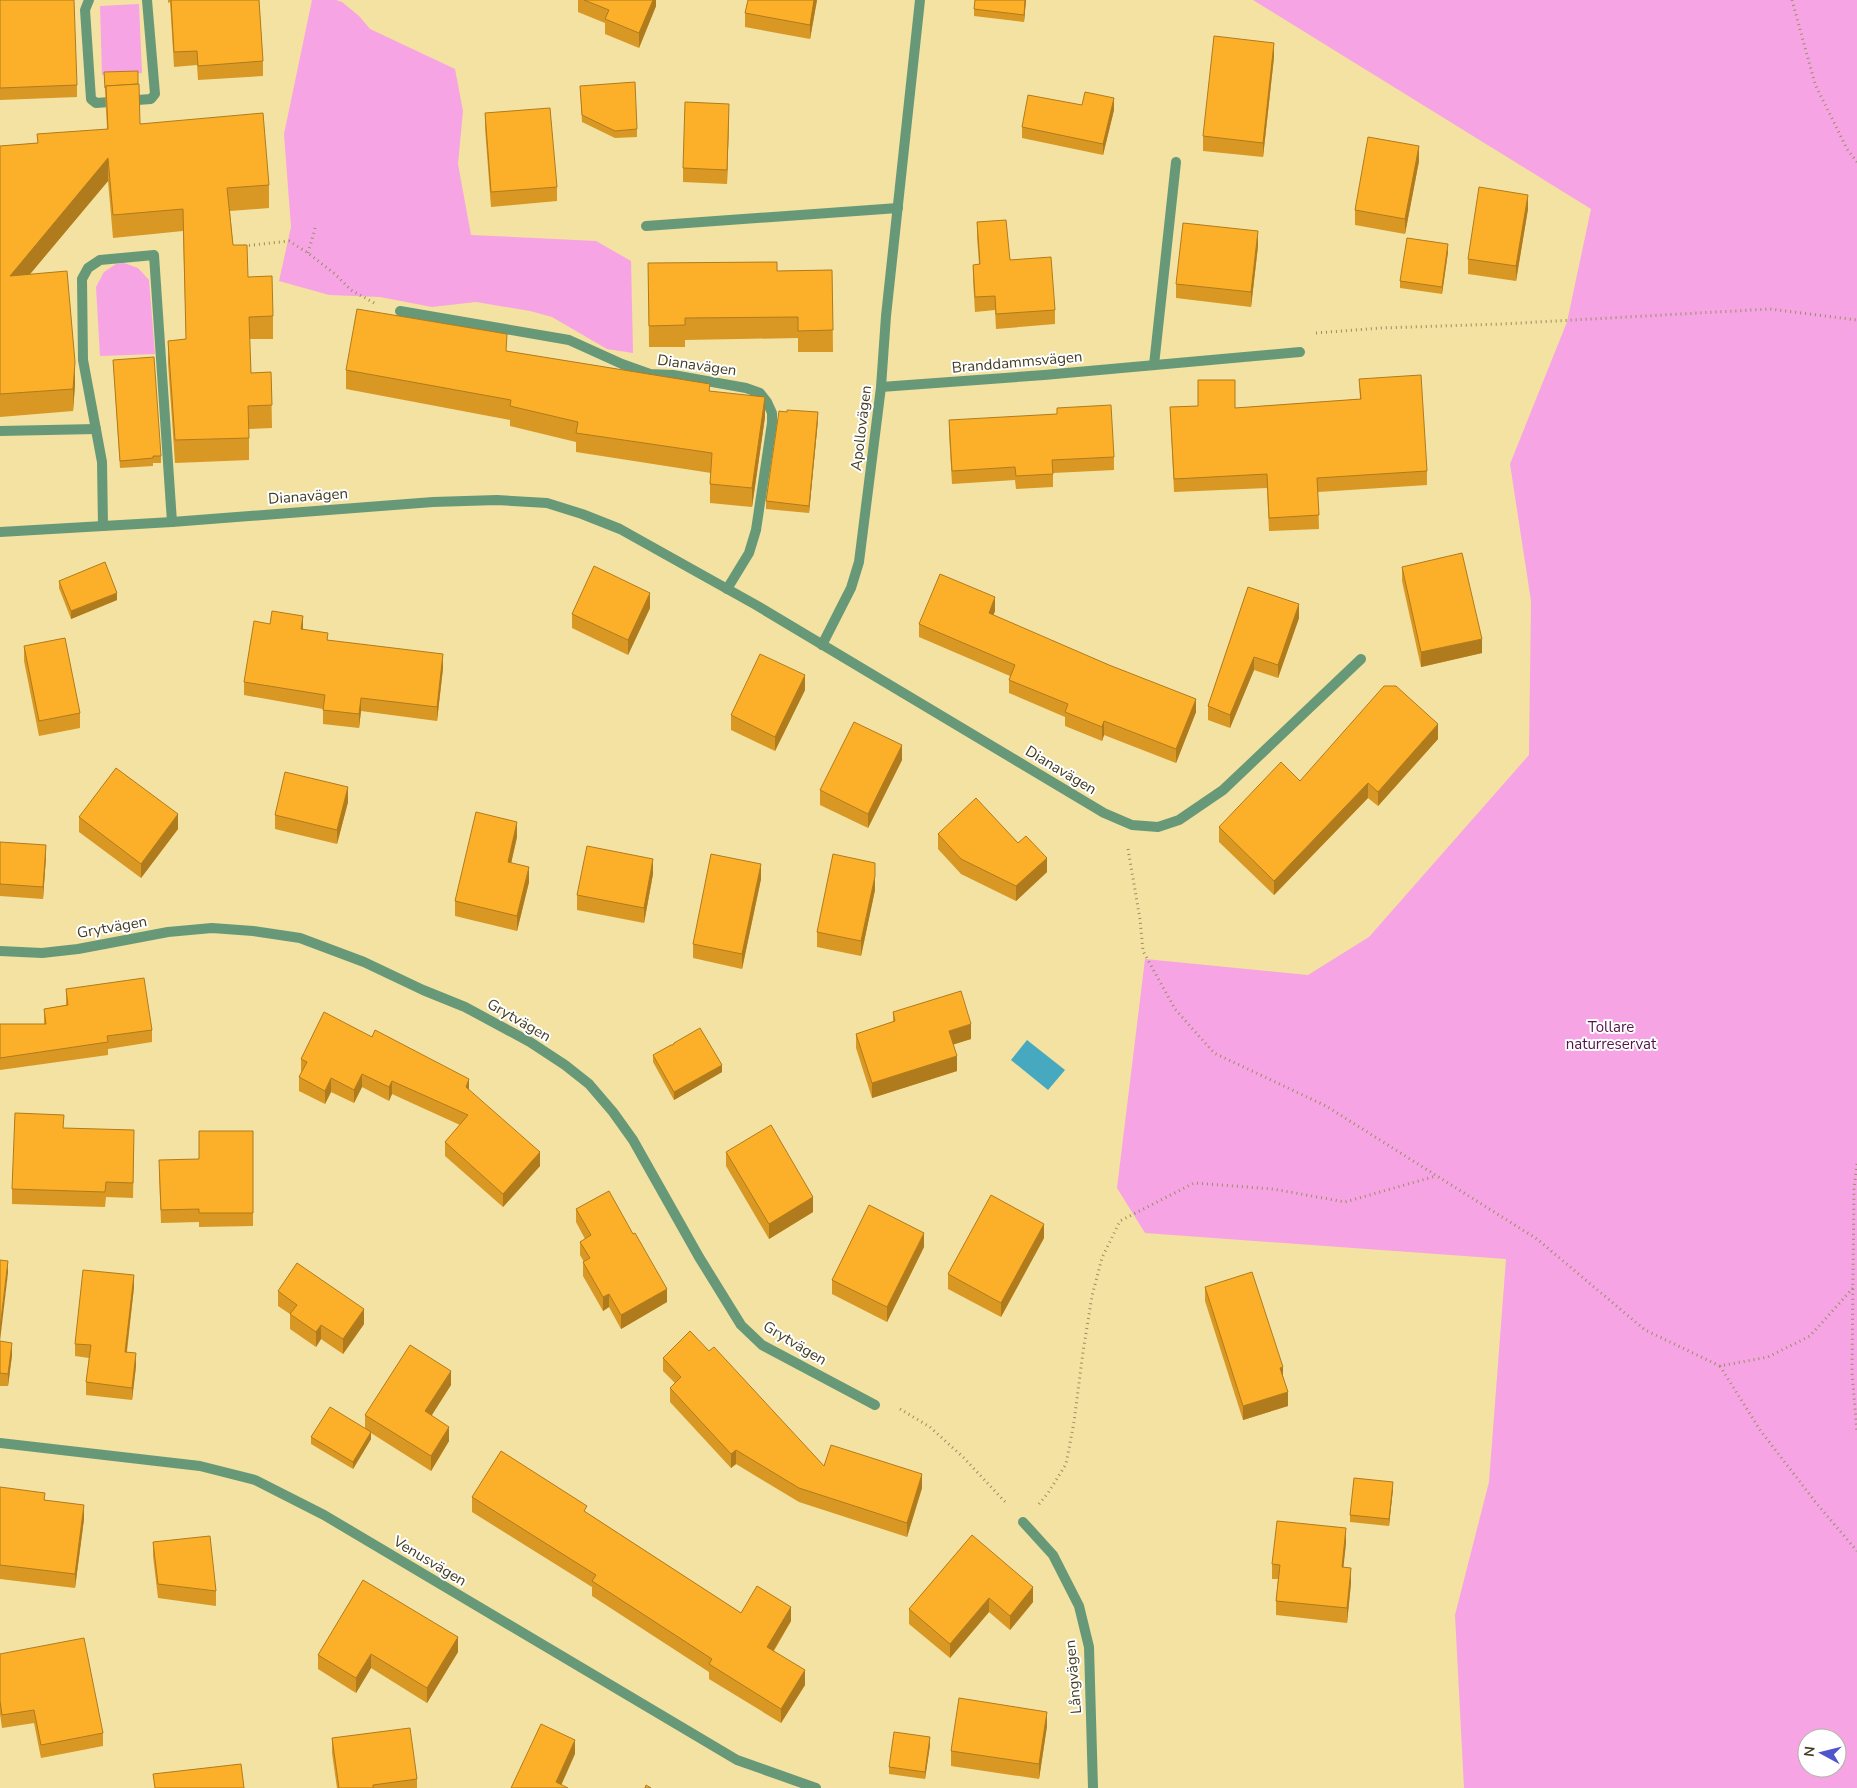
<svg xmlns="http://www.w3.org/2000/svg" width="1857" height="1788" font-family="'Nunito Sans',sans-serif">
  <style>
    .green { fill: #f7a4e4; fill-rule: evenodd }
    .water { fill: #46a9bf }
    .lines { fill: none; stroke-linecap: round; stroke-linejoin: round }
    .path { stroke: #998e60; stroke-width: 3; stroke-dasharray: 1 4; stroke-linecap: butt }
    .lane { stroke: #679979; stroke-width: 10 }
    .street { stroke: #679979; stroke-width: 10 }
    .wall { fill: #d99724 }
    .shaded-wall { fill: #b07b1d }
    .building { fill: #fcb02a; stroke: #b07b1d }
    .labels { text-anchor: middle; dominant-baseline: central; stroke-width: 4; stroke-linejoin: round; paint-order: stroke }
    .street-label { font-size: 15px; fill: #433d22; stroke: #fff }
    .park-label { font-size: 15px; fill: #54154a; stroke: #fff }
  </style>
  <rect width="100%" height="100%" fill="#f3e2a1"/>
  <g class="green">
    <polygon points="312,0 336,0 342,2 359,16 370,29 455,69 463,111 458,164 471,235 596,241 631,261 633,353 607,349 552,317 530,311 476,302 432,307 380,297 329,295 279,281 291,227 284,134"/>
    <path d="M1253,0H1857V1788H1464L1455,1615L1489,1482L1506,1259L1145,1233L1117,1188L1145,959L1308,975L1369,937L1529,755L1531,601L1510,464L1567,322L1591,209ZM1807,1738H1837V1768H1807Z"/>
    <polygon points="139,4 142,73 102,75 100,6"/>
    <polygon points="124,263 138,268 149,280 155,354 100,356 96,287 104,272 116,264"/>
  </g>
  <polygon class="water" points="1027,1040 1065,1070 1048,1090 1011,1060"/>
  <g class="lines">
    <g class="path">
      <polyline points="1792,0 1815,84 1847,149 1857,162"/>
      <polyline points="244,246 289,241 308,253 335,274 351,290 376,304"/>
      <polyline points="308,253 316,225"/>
      <polyline points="1316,333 1381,328 1502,324 1770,309 1857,320"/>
      <polyline points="1128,849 1140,919 1143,951 1175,1009 1214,1053 1326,1106 1537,1239 1645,1330 1720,1366 1768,1357 1810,1336 1853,1288"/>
      <polyline points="1857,1164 1854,1188 1852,1372 1857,1433"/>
      <polyline points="1720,1366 1760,1430 1817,1504 1857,1551"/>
      <polyline points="900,1409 930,1427 964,1458 1007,1504"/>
      <polyline points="1039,1504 1048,1493 1066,1464 1074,1422 1083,1352 1092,1296 1102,1258 1120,1221 1194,1183 1273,1189 1345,1202 1436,1176"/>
    </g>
    <g class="lane">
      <polyline points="89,0 85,10 91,99 96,103 151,99 155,94 147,0"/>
      <polyline points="646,226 898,208"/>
      <polyline points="400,311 569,340 622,364 650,374 673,375 746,388 760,393 767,402 772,413 772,423 756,530 749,553 727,589"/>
      <polyline points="1154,365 1176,162"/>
      <polyline points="0,431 96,429"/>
      <polyline points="103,526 102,462 83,360 82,279 88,268 100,260 154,255 172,522"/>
      <polyline points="1023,1522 1053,1555 1079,1606 1089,1647 1093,1788"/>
    </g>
    <g class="street">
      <polyline points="881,387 1044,375 1300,352"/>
      <polyline points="0,532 172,522 433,502 497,500 547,503 582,514 620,529 756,605 1104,813 1132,825 1158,827 1179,820 1223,790 1361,659"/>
      <polyline points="822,645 851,588 859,562 881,387 886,316 920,0"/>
      <polyline points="0,951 42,953 78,949 168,932 212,928 253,931 300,938 364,962 423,990 465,1007 530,1042 565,1065 589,1084 613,1112 633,1140 699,1257 741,1325 762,1345 875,1405"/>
      <polyline points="0,1443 200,1466 255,1480 324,1515 737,1760 816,1788"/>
    </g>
  </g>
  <g class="wall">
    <polygon points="0,0 77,85 77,97 0,100"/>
    <polygon points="168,0 259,0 263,61 263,76 198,80 197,65 174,67 170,2 168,3"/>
    <polygon points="578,0 656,0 656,6 639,48 605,34 605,23 578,12"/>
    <polygon points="748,0 817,0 810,39 745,27 745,13"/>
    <polygon points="1026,0 1024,22 974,16 974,9"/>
    <polygon points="1274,57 1263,157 1203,151 1203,136"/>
    <polygon points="104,72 140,124 269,185 269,208 230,211 233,245 248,277 273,316 273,339 249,339 251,373 271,372 272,428 249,429 249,460 175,463 168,363 168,341 186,339 183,231 113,238 108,181 30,274 75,385 73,411 0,417 0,146 37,143 107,129"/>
    <polygon points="580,86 637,129 637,137 615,138 582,122"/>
    <polygon points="1082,105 1114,110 1103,155 1022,138 1022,127"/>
    <polygon points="485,113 557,187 557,201 491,207 485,128"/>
    <polygon points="729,118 727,184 683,182 683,168"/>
    <polygon points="1419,161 1405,234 1355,225 1355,210"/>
    <polygon points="1528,209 1516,281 1468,274 1468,259"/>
    <polygon points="977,222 1055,310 1055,324 996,329 995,310 975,312 973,279 973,265 979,264 977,237"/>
    <polygon points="1258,246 1251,307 1176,298 1176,284"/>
    <polygon points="1448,252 1442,294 1400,288 1400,281"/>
    <polygon points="648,263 777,271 832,270 833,352 798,352 798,338 685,340 685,347 649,347"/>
    <polygon points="507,351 710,391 765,417 752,507 710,503 710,484 711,473 576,452 576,442 510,426 510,420 346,389 346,370"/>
    <polygon points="113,360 161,456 161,463 153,463 153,466 120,468"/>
    <polygon points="1359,379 1427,471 1427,485 1318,492 1319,529 1269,531 1267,488 1174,492 1170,407 1198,406 1235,408 1360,399"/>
    <polygon points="787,412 818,420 809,513 766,509 766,501"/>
    <polygon points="949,420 1114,457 1114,470 1053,473 1053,487 1016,489 1015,480 952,484 949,433"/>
    <polygon points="1402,567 1482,653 1421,667 1402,581"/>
    <polygon points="59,581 117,600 71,619 59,588"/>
    <polygon points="1248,587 1299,618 1278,678 1254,670 1230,728 1208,720 1208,706"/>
    <polygon points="650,608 628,655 572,628 572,614"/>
    <polygon points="995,611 993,615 1196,712 1176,763 1104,735 1102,741 1065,726 1065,717 1009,693 1009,680 1010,676 919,637 919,624"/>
    <polygon points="270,624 303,629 328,640 443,668 437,721 361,711 359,728 323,724 323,709 244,695 244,682"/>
    <polygon points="24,646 80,713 80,728 39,736 24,661"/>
    <polygon points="805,690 775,751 731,730 731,715"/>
    <polygon points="1438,739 1378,806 1368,798 1274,895 1219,842 1219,827 1300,781"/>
    <polygon points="902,760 868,828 820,805 820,790"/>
    <polygon points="348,802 337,844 275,829 275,815"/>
    <polygon points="79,817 178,829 141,878 79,832"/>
    <polygon points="938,834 1018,843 1047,872 1016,901 961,874 938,849"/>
    <polygon points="517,837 511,863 529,882 517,931 455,916 455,901"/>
    <polygon points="0,842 46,857 43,899 0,896"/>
    <polygon points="653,874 644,923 577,910 577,895"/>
    <polygon points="761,879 742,969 693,958 693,944"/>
    <polygon points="875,890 861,956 817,947 817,932"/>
    <polygon points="66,989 152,1030 152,1042 108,1049 108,1055 0,1070 0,1024 44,1024 44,1009 66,1005"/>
    <polygon points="893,1012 971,1039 953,1044 957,1071 872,1098 856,1048 856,1034 893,1022"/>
    <polygon points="653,1055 722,1072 674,1100 653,1062"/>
    <polygon points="301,1059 469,1090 540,1166 503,1207 445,1156 445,1142 460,1125 392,1094 389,1101 362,1087 354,1103 331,1092 325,1104 299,1091 299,1077 301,1073"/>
    <polygon points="64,1128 134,1145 133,1198 106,1197 105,1207 12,1204 12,1189"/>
    <polygon points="253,1131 253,1226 199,1227 199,1222 161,1223 159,1173 199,1159"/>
    <polygon points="726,1152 813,1212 769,1239 726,1166"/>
    <polygon points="576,1209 667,1302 621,1329 609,1307 603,1311 583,1276 583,1262 584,1262 580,1255 580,1242 585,1239 576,1222"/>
    <polygon points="1044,1238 1001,1317 948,1289 948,1274"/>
    <polygon points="924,1247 887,1322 832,1294 832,1280"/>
    <polygon points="134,1287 127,1352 136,1366 132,1400 86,1395 86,1382 89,1358 75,1356 75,1344"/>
    <polygon points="1205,1287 1283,1376 1288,1406 1243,1420 1205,1301"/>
    <polygon points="278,1291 364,1324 343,1354 321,1339 316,1347 290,1329 290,1314 278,1306"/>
    <polygon points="0,1341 12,1355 8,1386 0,1386"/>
    <polygon points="709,1351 824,1466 922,1488 907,1537 799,1502 736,1464 731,1468 670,1402 670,1388 675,1383 663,1371 663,1358"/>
    <polygon points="451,1385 431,1415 449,1441 431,1471 371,1433 371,1439 353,1469 311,1444 311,1437 365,1429 365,1415"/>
    <polygon points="0,1487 45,1500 84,1519 75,1588 0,1579"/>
    <polygon points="1393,1489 1389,1526 1350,1522 1350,1515"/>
    <polygon points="472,1497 587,1513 741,1613 791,1621 774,1651 805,1685 781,1723 709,1679 709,1672 592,1596 592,1587 472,1512"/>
    <polygon points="972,1535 1033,1602 1010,1630 989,1612 950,1658 909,1624 909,1609"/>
    <polygon points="153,1542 216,1591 216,1606 158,1598 153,1556"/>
    <polygon points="1346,1543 1343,1567 1351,1583 1347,1623 1276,1615 1276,1601 1278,1579 1272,1579 1272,1564"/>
    <polygon points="458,1652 427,1703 371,1668 356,1693 318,1669 318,1655"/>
    <polygon points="0,1654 103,1733 103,1746 41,1758 34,1723 2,1728 0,1714"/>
    <polygon points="1047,1726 1039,1779 951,1766 951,1751"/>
    <polygon points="332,1738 417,1779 417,1788 337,1788 332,1753"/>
    <polygon points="930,1745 925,1779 889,1774 889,1767"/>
  </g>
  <g class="shaded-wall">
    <polygon points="653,0 656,0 656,6 639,48 639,33"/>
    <polygon points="814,0 817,0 810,39 810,25"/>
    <polygon points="1025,0 1026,0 1024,22 1024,15"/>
    <polygon points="1274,43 1274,57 1263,157 1263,143"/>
    <polygon points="1114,98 1114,110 1103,155 1103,144"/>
    <polygon points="729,104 729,118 727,184 727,170"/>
    <polygon points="1419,146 1419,161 1405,234 1405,219"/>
    <polygon points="108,158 108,181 10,298 10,276"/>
    <polygon points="1528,195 1528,209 1516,281 1516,266"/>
    <polygon points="1258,231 1258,246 1251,307 1251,292"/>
    <polygon points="1448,244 1448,252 1442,294 1442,287"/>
    <polygon points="75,362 75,385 73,411 73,389"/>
    <polygon points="765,397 765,417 752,507 752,488"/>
    <polygon points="818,412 818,420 809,513 809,506"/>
    <polygon points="117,593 117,600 71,619 71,611"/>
    <polygon points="650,593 650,608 628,655 628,640"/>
    <polygon points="995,597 995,611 989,627 989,613"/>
    <polygon points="1299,604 1299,618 1278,678 1278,665"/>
    <polygon points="303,616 303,630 301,629"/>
    <polygon points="1482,639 1482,653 1421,667 1421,652"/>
    <polygon points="443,654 443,668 437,721 437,707"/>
    <polygon points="1254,657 1254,670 1230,728 1230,715"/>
    <polygon points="805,675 805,690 775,751 775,737"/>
    <polygon points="361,698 361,711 359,728 359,714"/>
    <polygon points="1196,699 1196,712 1176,763 1176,749"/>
    <polygon points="1104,721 1104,735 1102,741 1102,727"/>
    <polygon points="1438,724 1438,739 1378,806 1378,792"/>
    <polygon points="902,745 902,760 868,828 868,814"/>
    <polygon points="1368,783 1368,798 1274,895 1274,881"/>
    <polygon points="348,787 348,802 337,844 337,830"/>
    <polygon points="178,814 178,829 141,878 141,864"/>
    <polygon points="517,822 517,837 508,877 508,862"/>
    <polygon points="46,845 46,857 43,899 43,887"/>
    <polygon points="1047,858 1047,872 1016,901 1016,886"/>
    <polygon points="653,859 653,874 644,923 644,908"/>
    <polygon points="761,864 761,879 742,969 742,954"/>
    <polygon points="529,867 529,882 517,931 517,916"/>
    <polygon points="875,876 875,890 861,956 861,941"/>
    <polygon points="971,1024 971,1039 949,1046 949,1031"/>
    <polygon points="957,1056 957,1071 872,1098 872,1083"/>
    <polygon points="722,1065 722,1072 674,1100 674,1092"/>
    <polygon points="362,1074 362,1087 354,1103 354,1090"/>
    <polygon points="331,1078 331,1092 325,1104 325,1091"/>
    <polygon points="469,1079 469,1093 466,1087"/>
    <polygon points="392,1081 392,1094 389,1101 389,1087"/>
    <polygon points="540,1152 540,1166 503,1207 503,1194"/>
    <polygon points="813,1197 813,1212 769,1239 769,1224"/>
    <polygon points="1044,1224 1044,1238 1001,1317 1001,1303"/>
    <polygon points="924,1233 924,1247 887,1322 887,1307"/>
    <polygon points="8,1261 8,1273 0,1341 0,1328"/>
    <polygon points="134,1275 134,1287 125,1364 125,1352"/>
    <polygon points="667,1289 667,1302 621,1329 621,1315"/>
    <polygon points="609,1294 609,1307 603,1311 603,1297"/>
    <polygon points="364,1309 364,1324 343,1354 343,1339"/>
    <polygon points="321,1325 321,1339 316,1347 316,1332"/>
    <polygon points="12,1343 12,1355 8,1386 8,1374"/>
    <polygon points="136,1353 136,1366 132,1400 132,1388"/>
    <polygon points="1283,1367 1283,1382 1280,1368"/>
    <polygon points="451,1371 451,1385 425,1426 425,1411"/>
    <polygon points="1288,1392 1288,1406 1243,1420 1243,1406"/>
    <polygon points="449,1427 449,1441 431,1471 431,1456"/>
    <polygon points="371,1432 371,1439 353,1469 353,1462"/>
    <polygon points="736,1450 736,1464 731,1468 731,1454"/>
    <polygon points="922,1474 922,1488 907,1537 907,1523"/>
    <polygon points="1393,1482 1393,1489 1389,1526 1389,1519"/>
    <polygon points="84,1505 84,1519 75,1588 75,1574"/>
    <polygon points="1346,1528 1346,1543 1342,1581 1342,1567"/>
    <polygon points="1351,1568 1351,1583 1347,1623 1347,1608"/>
    <polygon points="1033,1587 1033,1602 1010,1630 1010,1616"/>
    <polygon points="989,1598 989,1612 950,1658 950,1644"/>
    <polygon points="791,1607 791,1621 767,1661 767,1647"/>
    <polygon points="458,1637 458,1652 427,1703 427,1688"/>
    <polygon points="371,1654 371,1668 356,1693 356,1678"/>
    <polygon points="805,1670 805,1685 781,1723 781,1709"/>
    <polygon points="1047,1712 1047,1726 1039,1779 1039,1764"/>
    <polygon points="930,1737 930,1745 925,1779 925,1772"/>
    <polygon points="575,1740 575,1754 560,1788 556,1782"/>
  </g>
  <g class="building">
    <polygon points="0,0 74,0 77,85 0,88"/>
    <polygon points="171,0 259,0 263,61 198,66 197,51 174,52"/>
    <polygon points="584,0 653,0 639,33 605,19 609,10"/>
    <polygon points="748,0 814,0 810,25 745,13"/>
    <polygon points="975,0 1025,0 1024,15 974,9"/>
    <polygon points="1214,36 1274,43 1263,143 1203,136"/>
    <polygon points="138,71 138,84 106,86 106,88 105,88 104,72"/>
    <polygon points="635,82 637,129 615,131 582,115 580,86"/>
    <polygon points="139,84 140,124 263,113 269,185 227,188 233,245 247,245 248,277 272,276 273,316 249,317 251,373 271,372 272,405 248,406 249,438 175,440 168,341 186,339 183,209 113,215 108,158 10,276 67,271 75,362 73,389 0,394 0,146 38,143 37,134 108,129 106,86"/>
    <polygon points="1085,92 1114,98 1103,144 1022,127 1028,95 1082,105"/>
    <polygon points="685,102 729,104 727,170 683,168"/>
    <polygon points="550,108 557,187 491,192 485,113"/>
    <polygon points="1368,137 1419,146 1405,219 1355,210"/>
    <polygon points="1479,187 1528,195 1516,266 1468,259"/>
    <polygon points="1006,220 1010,260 1051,257 1055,310 996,314 995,296 975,297 973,265 980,264 977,222"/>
    <polygon points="1183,223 1258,231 1251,292 1176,284"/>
    <polygon points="1407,238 1448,244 1442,287 1400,281"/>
    <polygon points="777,262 777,271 832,270 833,330 798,331 798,317 685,318 685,325 649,326 648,263"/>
    <polygon points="357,309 507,334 506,351 710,384 709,391 765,397 752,488 710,484 712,453 576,433 578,422 510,406 511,400 346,370"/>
    <polygon points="154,357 161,456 153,456 153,458 120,461 113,360"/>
    <polygon points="1421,375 1427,471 1317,478 1319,515 1269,518 1267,474 1174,479 1170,407 1198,406 1198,380 1235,380 1235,408 1361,399 1359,379"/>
    <polygon points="1111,405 1114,457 1052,460 1053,474 1016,476 1015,467 952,471 949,420 1057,414 1057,408"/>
    <polygon points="787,410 818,412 809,506 766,501 779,411 787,412"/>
    <polygon points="1462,553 1482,639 1421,652 1402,567"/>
    <polygon points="105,562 117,593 71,611 59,581"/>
    <polygon points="594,566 650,593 628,640 572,614"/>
    <polygon points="940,574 995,597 989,613 1109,665 1196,699 1176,749 1104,721 1102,727 1065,712 1068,704 1009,680 1015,665 919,624"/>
    <polygon points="1248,587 1299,604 1278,665 1254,657 1230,715 1208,706"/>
    <polygon points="272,611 303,616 301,629 328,633 327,640 443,654 437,707 361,698 359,714 323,710 325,695 244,682 254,621 270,624"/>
    <polygon points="65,638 80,713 39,721 24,646"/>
    <polygon points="760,654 805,675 775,737 731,715"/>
    <polygon points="1384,686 1396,686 1438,724 1378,792 1368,783 1274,881 1219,827 1281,762 1300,781"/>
    <polygon points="854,722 902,745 868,814 820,790"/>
    <polygon points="116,768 178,814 141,864 79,817"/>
    <polygon points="285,772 348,787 337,830 275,815"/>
    <polygon points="976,798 1018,843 1026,836 1047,858 1016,886 961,859 938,834"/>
    <polygon points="476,812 517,822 508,862 529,867 517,916 455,901"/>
    <polygon points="0,842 46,845 43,887 0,884"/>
    <polygon points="587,846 653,859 644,908 577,895"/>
    <polygon points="711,854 761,864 742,954 693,944"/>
    <polygon points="833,854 875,863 875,876 861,941 817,932"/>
    <polygon points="144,978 152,1030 107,1036 108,1042 0,1058 0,1024 46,1024 44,1009 68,1005 66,989"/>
    <polygon points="961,991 971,1024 949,1031 957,1056 872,1083 856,1034 895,1021 893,1012"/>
    <polygon points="324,1012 372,1037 375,1030 469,1079 466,1087 540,1152 503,1194 445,1142 468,1115 392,1081 389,1087 362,1074 354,1090 331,1078 325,1091 299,1077 307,1062 301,1059"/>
    <polygon points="700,1028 722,1065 674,1092 653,1055 671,1045 673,1045 674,1043"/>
    <polygon points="15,1113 64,1115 63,1128 134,1130 133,1183 106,1182 105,1192 12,1189"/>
    <polygon points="771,1125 813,1197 769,1224 726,1152"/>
    <polygon points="199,1131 253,1131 253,1213 199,1213 199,1209 161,1210 159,1160 199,1159"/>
    <polygon points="609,1191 633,1234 635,1233 667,1289 621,1315 609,1294 603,1297 583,1262 590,1258 580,1242 591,1235 576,1209"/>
    <polygon points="991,1195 1044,1224 1001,1303 948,1274"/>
    <polygon points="869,1205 924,1233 887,1307 832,1280"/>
    <polygon points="0,1260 8,1261 0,1328"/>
    <polygon points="297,1263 364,1309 343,1339 321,1325 316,1332 290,1314 297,1305 278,1291"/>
    <polygon points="83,1270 134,1275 125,1352 136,1353 132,1388 86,1382 91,1345 75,1344"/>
    <polygon points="1252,1272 1283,1367 1280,1368 1288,1392 1243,1406 1205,1287"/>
    <polygon points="690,1331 709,1351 714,1347 824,1466 831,1445 922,1474 907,1523 799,1488 736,1450 731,1454 670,1388 681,1377 663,1358"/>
    <polygon points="0,1341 12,1343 8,1374 0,1373"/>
    <polygon points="410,1345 451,1371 425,1411 449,1427 431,1456 365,1415"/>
    <polygon points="330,1407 371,1432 353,1462 311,1437"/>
    <polygon points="501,1451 587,1506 584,1511 741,1613 757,1586 791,1607 767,1647 805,1670 781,1709 709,1664 712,1659 592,1581 596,1575 472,1497"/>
    <polygon points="1354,1478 1393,1482 1389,1519 1350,1515"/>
    <polygon points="0,1487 45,1493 44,1500 84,1505 75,1574 0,1565"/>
    <polygon points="1277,1521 1346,1528 1342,1567 1351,1568 1347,1608 1276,1601 1280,1565 1272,1564"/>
    <polygon points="972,1535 1033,1587 1010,1616 989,1598 950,1644 909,1609"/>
    <polygon points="210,1536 216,1591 158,1584 153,1542"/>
    <polygon points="363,1580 458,1637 427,1688 371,1654 356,1678 318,1655"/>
    <polygon points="84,1638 103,1733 41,1745 34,1710 2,1715 0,1701 0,1654"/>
    <polygon points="959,1698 1047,1712 1039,1764 951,1751"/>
    <polygon points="541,1724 575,1740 556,1782 568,1788 511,1788"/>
    <polygon points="410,1728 417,1779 373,1785 373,1788 339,1788 332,1738"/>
    <polygon points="894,1732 930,1737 925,1772 889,1767"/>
    <polygon points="241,1764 244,1788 155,1788 153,1774"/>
    <polygon points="646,1785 651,1788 645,1788"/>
  </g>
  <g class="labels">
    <g class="street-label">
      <text transform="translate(1017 362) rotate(-5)">Branddammsvägen</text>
      <text transform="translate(697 365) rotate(8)">Dianavägen</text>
      <text transform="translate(861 428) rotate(-83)">Apollovägen</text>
      <text transform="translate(308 496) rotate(-4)">Dianavägen</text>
      <text transform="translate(1061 770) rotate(31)">Dianavägen</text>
      <text transform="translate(112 927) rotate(-10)">Grytvägen</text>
      <text transform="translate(519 1020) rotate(30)">Grytvägen</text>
      <text transform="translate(795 1343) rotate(31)">Grytvägen</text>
      <text transform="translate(430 1561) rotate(31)">Venusvägen</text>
      <text transform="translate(1073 1677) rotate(-95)">Långvägen</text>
    </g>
    <g class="park-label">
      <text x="1611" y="1027">Tollare<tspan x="1611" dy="17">naturreservat</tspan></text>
    </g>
  </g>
  <g transform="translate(1822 1753) rotate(277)"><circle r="24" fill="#ffffff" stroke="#b4b1a7"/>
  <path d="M0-4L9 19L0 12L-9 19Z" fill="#4f56cc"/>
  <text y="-8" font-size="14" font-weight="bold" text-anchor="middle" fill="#433d22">N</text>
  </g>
</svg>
